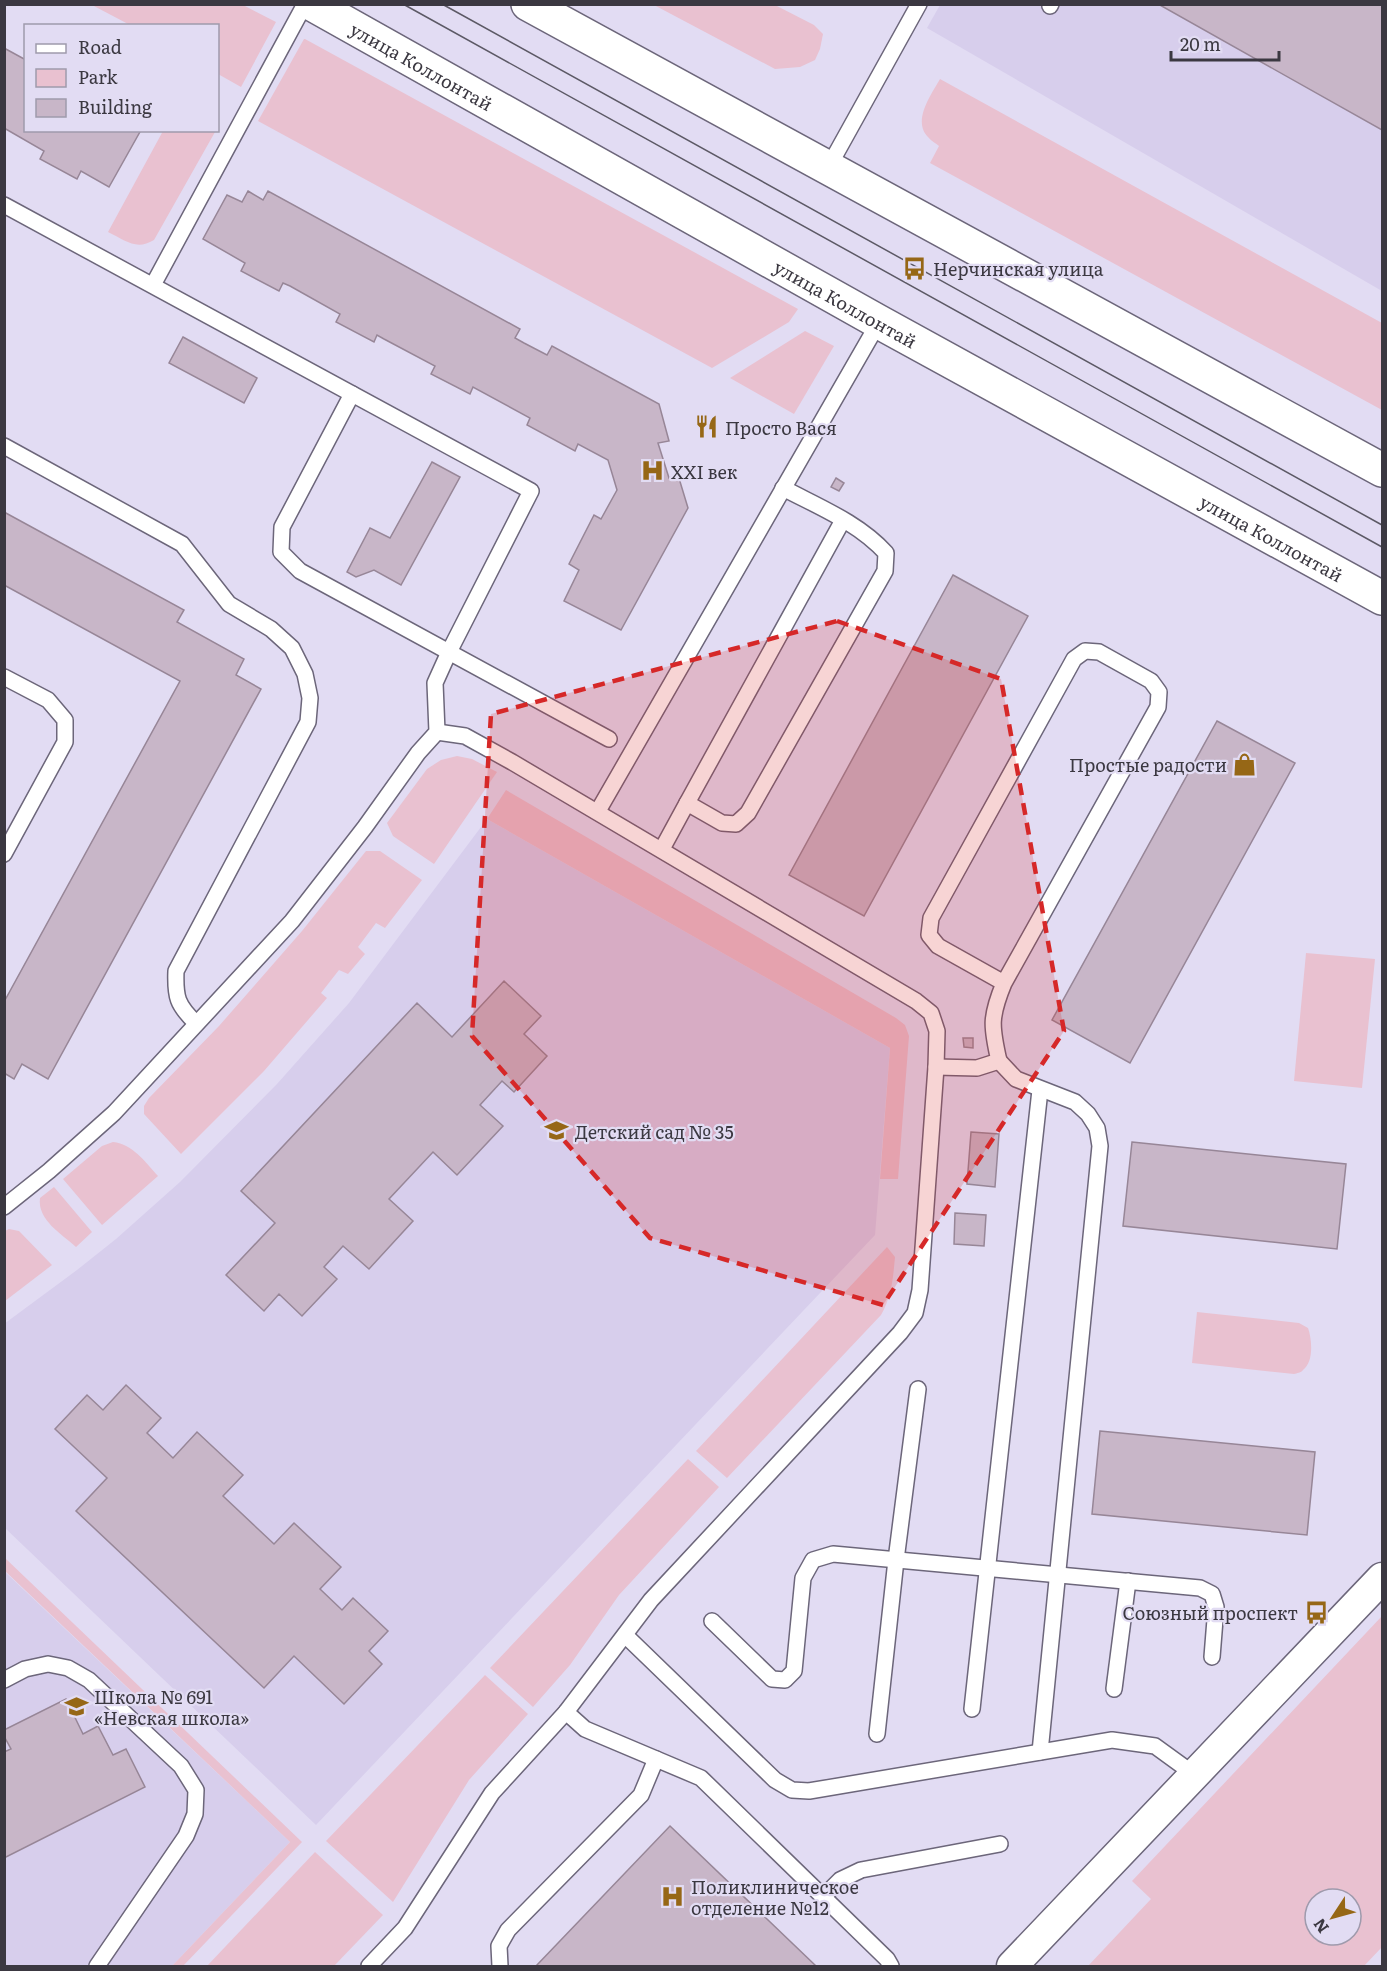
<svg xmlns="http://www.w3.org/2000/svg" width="1387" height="1971" font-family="Literata,serif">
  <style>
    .built { fill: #d7ceec }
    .green { fill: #e9c1d0; fill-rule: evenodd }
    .building { fill: #c8b6c8; stroke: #978697; stroke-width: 1.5 }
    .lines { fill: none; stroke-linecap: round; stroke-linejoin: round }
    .service-casing { stroke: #6c667a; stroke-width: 18 }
    .minor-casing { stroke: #6c667a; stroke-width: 33 }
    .secondary-casing { stroke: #6c667a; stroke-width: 36 }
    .service { stroke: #fff; stroke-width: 15 }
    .minor { stroke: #fff; stroke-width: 30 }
    .secondary { stroke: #fff; stroke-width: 33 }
    .tram { stroke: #5c5965; stroke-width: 1.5 }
    .marked { fill: #d62828; fill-opacity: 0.2; stroke: #d62828; stroke-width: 4.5; stroke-dasharray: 12 8; stroke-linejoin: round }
    .labels { text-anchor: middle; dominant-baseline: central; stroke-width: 4.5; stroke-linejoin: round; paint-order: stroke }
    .street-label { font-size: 18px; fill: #3b3841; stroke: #e2dcf3 }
    .poi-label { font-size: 18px; fill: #3b3841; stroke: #e2dcf3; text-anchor: start }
  </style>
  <rect width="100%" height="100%" fill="#e2dcf3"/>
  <g class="built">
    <polygon points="940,5 1382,5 1382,291 927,28"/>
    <polygon points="487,819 890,1048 875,1235 316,1825 5,1528 4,1324 77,1270 116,1239 180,1182 277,1084 349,1003"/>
    <polygon points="4,1571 290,1842 172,1966 5,1966"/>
  </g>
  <g class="green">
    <polygon points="92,5 243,5 276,22 241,87 218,74 218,26 130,25"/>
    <polygon points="654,5 775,5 814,25 823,34 820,49 815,60 800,67 775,69"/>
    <polygon points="304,39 305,39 798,309 789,322 712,368 258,121"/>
    <path d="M940,79L1382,323V410L930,163L939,146C936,143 931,141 928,137C912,121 931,95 940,79Z"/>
    <path d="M213,131L215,132L154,240C136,251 125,240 108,232L163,131Z"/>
    <polygon points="805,331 834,346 794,414 730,378"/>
    <polygon points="457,756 472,759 497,772 434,864 393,836 387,823 427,769 441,760"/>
    <polygon points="506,790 896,1018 905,1025 909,1036 898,1179 880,1179 890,1048 487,819"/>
    <polygon points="366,851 380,851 422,880 385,928 376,923 358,947 365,954 348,974 339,970 321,993 327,998 264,1071 181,1154 144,1114 144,1106 149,1098 219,1026 302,931"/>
    <polygon points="1306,953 1375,959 1362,1088 1294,1081"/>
    <path d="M113,1142C133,1144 145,1162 158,1176L102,1225L63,1179L102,1146Z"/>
    <path d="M54,1187L92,1232L76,1247C62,1234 37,1220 40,1198Z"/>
    <polygon points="9,1229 19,1231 52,1265 5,1301 5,1231"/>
    <path d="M887,1247L895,1257C893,1278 892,1296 881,1315L727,1478L696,1451Z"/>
    <path d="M1197,1312L1299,1323L1308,1328C1312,1339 1314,1362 1303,1370C1301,1373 1297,1373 1294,1374L1192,1363Z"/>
    <polygon points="688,1459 719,1487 619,1595 570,1665 533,1707 490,1668"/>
    <polygon points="5,1558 302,1842 183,1966 172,1966 290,1842 5,1571"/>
    <path d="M1382,1616V1947L1364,1966H1088L1151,1899L1132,1881ZM1315,1899H1351V1935H1315Z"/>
    <polygon points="485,1675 528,1714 469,1780 393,1902 326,1841"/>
    <polygon points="315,1852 383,1915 334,1966 207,1966"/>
  </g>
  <g class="building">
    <polygon points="1158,4 1382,4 1382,130"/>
    <polygon points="4,48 26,60 26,130 141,130 109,187 81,171 77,179 40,159 44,151 4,128"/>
    <polygon points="248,191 263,200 268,191 520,329 515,338 524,343 547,355 552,346 659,404 669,441 658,443 669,478 678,475 688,508 621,630 564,601 579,570 569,564 594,515 601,519 617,490 608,460 578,444 575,451 527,425 530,418 473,387 470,394 431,374 435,366 384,339 377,335 374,342 336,322 340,314 290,286 283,283 279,291 241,271 245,263 203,239 227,195 242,202"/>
    <polygon points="183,337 257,378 244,403 169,363"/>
    <polygon points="432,462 460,477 401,585 374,570 356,577 347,572 370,528 390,538"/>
    <polygon points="836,478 844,483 839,491 831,487"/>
    <polygon points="4,512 184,610 177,622 244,659 236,675 261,689 48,1079 22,1064 14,1079 4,1073 4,1002 180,681 4,585"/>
    <polygon points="953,575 1028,616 864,916 789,875"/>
    <polygon points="1217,721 1295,763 1130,1063 1052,1020"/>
    <polygon points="504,981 541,1016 524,1034 547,1056 514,1092 502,1081 480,1105 503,1126 457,1175 433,1152 389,1199 413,1221 369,1269 343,1246 324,1267 337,1279 302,1316 279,1294 264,1311 226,1275 275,1223 241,1191 417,1003 452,1037"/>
    <polygon points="963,1038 973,1038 973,1048 964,1047"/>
    <polygon points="971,1132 999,1134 995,1187 967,1184"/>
    <polygon points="1132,1142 1346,1164 1337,1249 1123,1226"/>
    <polygon points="955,1213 986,1215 984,1246 954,1244"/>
    <polygon points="126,1385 161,1418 147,1433 173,1458 197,1432 243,1475 223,1496 274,1544 294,1523 341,1567 320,1589 342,1610 353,1598 388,1631 369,1651 382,1664 344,1704 294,1656 264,1688 76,1511 107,1478 55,1429 87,1395 103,1410"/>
    <polygon points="1100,1431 1315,1452 1307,1535 1092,1514"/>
    <polygon points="66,1699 83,1734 98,1726 113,1755 126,1749 145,1787 4,1858 4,1752 11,1749 4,1736 4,1730"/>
    <polygon points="670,1826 816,1966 536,1966"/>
  </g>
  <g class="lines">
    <defs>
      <g id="service">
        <polyline points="1050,6 1051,4"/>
        <polyline points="828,168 919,4"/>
        <polyline points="4,205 531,491 449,652 435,683 437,732 418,753 365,827 292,921 114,1113 49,1171 4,1207"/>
        <polyline points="153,285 305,4"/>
        <polyline points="352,394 282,527 281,552 300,571 609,739"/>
        <path d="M4,446L182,544L229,604L271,629L292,648L305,674L310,698L308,722L176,971C175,997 177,1005 196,1023"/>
        <path d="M783,488C819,507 859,523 886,553L885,571L748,813L736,824L722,823L687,803L843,520"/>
        <polyline points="4,677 48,700 65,720 65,742 4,854"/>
        <polyline points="598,811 879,322"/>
        <polyline points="662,849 687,803"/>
        <polyline points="999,1061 1016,1079 1075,1102 1088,1114 1097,1128 1100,1146 1040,1752"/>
        <path d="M936,1067L977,1068L999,1061C991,1026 990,1017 1004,983L1158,707L1159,692L1151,681L1099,652L1085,651L1074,659L931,918L929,935L938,946L1004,983"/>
        <polyline points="712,1621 772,1679 785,1680 794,1671 803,1578 813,1560 833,1554 1200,1588 1212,1594 1216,1607 1212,1657"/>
        <polyline points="625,1635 775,1780 792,1790 809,1791 1112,1740 1155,1746 1195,1775"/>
        <polyline points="4,1680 25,1669 48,1664 68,1668 89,1680 181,1766 196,1790 195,1814 186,1836 97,1966"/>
        <polyline points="1114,1689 1128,1581"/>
        <polyline points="972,1709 1040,1090"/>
        <polyline points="566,1712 585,1729 701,1778 887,1959 891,1966"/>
        <polyline points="877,1734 896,1560 918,1389"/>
        <polyline points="824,1896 840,1880 861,1870 1000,1844"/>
        <polyline points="369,1966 405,1928 492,1793 566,1712 651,1600 900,1333 915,1313 920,1290 936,1067 937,1031 931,1013 916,1001 512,762 465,736 437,732"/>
        <polyline points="500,1966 499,1946 508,1930 641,1795 656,1759"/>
      </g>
      <polyline id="minor" points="1012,1966 1382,1578"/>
      <g id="secondary">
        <path id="s1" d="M312,4L879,322L1382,598"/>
        <polyline points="528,4 1382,470"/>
      </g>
    </defs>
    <use href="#service" class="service-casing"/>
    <use href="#minor" class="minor-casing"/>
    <use href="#secondary" class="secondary-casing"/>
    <use href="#service" class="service"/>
    <use href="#minor" class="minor"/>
    <use href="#secondary" class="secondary"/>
    <g class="tram">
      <polyline points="403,4 1382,547"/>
      <polyline points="442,4 1382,525"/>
    </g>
  </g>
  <path class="marked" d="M837,621L1001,679L1064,1031L883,1305L650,1238L472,1036L491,714Z"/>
  <defs>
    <symbol id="bus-bare" viewBox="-9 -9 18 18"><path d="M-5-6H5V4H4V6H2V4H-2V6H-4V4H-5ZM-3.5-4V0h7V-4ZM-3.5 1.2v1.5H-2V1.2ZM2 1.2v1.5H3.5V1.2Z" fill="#966716" stroke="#e2dcf3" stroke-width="2.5" paint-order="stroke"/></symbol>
    <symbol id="restaurant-bare" viewBox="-9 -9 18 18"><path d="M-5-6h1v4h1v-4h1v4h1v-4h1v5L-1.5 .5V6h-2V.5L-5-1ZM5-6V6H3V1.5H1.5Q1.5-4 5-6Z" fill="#966716" stroke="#e2dcf3" stroke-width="2.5" paint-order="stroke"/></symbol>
    <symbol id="hospital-bare" viewBox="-9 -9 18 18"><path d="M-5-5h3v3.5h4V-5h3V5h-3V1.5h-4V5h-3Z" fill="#966716" stroke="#e2dcf3" stroke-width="2.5" paint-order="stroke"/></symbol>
    <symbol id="shop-bare" viewBox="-9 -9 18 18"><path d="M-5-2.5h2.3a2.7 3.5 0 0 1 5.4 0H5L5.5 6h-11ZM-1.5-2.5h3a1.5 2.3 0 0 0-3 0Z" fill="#966716" stroke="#e2dcf3" stroke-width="2.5" paint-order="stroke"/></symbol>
    <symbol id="school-bare" viewBox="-9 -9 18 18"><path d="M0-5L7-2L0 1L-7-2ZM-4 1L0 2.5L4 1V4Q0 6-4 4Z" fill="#966716" stroke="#e2dcf3" stroke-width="2.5" paint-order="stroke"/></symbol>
  </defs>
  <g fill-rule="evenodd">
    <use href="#bus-bare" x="898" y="252" width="33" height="33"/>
    <use href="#restaurant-bare" x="690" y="410" width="33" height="33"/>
    <use href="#hospital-bare" x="636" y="454" width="33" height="33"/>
    <use href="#shop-bare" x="1228" y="748" width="33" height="33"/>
    <use href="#school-bare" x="540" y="1114" width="33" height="33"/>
    <use href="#bus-bare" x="1300" y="1596" width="33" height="33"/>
    <use href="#school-bare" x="60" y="1690" width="33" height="33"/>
    <use href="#hospital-bare" x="656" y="1880" width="33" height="33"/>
  </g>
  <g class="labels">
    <g class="street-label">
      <text stroke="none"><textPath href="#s1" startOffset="126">улица Коллонтай</textPath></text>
      <text stroke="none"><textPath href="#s1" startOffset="612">улица Коллонтай</textPath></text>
      <text stroke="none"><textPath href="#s1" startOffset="1098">улица Коллонтай</textPath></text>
    </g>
    <g class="poi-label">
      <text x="933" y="268">Нерчинская улица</text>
      <text x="725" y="427">Просто Вася</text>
      <text x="671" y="471">XXI век</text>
      <text x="1227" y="764" text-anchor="end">Простые радости</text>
      <text x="575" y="1131">Детский сад № 35</text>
      <text x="1298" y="1612" text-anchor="end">Союзный проспект</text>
      <text x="94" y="1696">Школа № 691<tspan x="94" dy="21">«Невская школа»</tspan></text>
      <text x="691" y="1886">Поликлиническое<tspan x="691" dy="21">отделение №12</tspan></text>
    </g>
  </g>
  <rect width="1387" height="1971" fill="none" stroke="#3b3841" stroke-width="12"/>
  <rect x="24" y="24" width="195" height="108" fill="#e2dcf3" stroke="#9f9aac" stroke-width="1.5"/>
  <rect x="36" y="44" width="30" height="9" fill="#ffffff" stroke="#9f9aac" stroke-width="1.5"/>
  <text x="78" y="54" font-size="18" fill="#3b3841">Road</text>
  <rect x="36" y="69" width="30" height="18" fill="#e9c1d0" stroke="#9f9aac" stroke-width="1.5"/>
  <text x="78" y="84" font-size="18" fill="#3b3841">Park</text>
  <rect x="36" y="99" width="30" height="18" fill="#c8b6c8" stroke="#9f9aac" stroke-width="1.5"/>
  <text x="78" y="114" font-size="18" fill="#3b3841">Building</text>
  <g transform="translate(1333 1917) rotate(234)"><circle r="28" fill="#e2dcf3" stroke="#9f9aac" stroke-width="1.5"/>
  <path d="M0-4.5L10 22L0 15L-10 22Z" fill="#966716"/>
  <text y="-9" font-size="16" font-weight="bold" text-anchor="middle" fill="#3b3841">N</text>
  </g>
  <path d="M1171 51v9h108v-9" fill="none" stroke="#3b3841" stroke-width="3"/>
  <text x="1180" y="51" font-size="18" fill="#3b3841" stroke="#e2dcf3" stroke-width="4.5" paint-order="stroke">20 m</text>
</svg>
